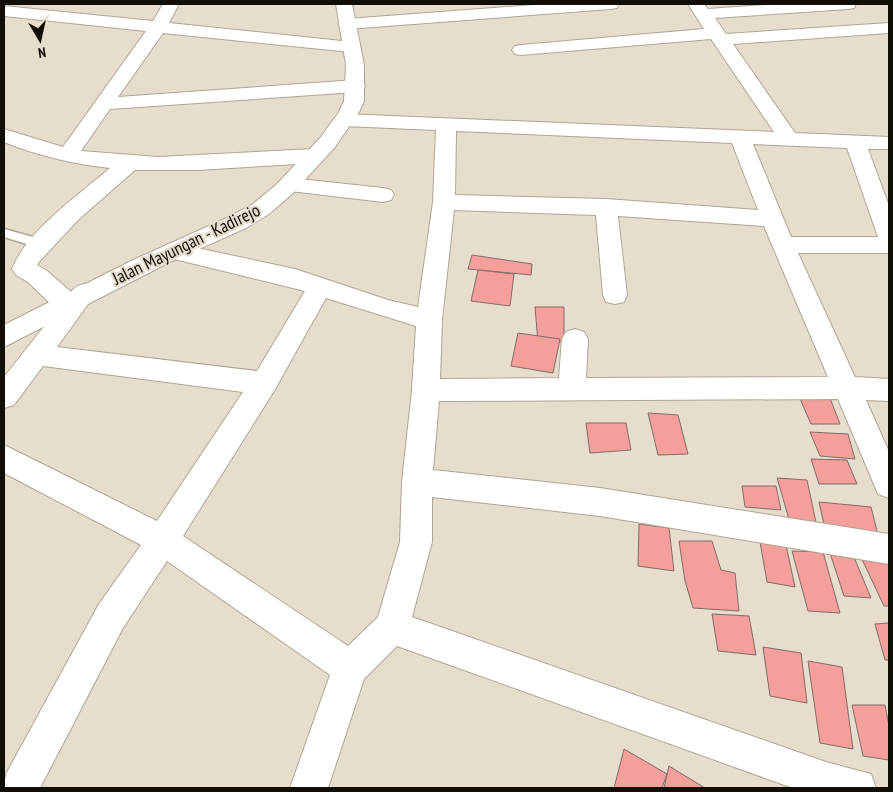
<svg xmlns="http://www.w3.org/2000/svg" width="893" height="792" font-family="'PT Sans Narrow',sans-serif">
  <style>
    .building { fill: #f59f9b; stroke: #806b6a }
    .lines { fill: none; stroke-linecap: round; stroke-linejoin: round }
    .lane-casing { stroke: #afa594; stroke-width: 3 }
    .street-casing { stroke: #afa594; stroke-width: 2 }
    .secondary-casing { stroke: #afa594; stroke-width: 2 }
    .lane { fill: #fff; fill-rule: evenodd }
    .street { fill: #fff; fill-rule: evenodd }
    .secondary { fill: #fff; fill-rule: evenodd }
    .labels { text-anchor: middle; dominant-baseline: central; stroke-width: 4.5; stroke-linejoin: round; paint-order: stroke }
    .street-label { font-size: 18px; fill: #110e08; stroke: #e7ddcc }
  </style>
  <rect width="100%" height="100%" fill="#e7ddcc"/>
  <g class="building">
    <polygon points="472,255 532,264 531,275 468,269"/>
    <polygon points="478,270 514,274 510,306 471,301"/>
    <polygon points="535,307 564,307 564,342 538,342"/>
    <polygon points="518,333 560,339 553,373 511,366"/>
    <polygon points="797,392 828,393 840,424 811,424"/>
    <polygon points="648,413 678,415 688,454 658,455"/>
    <polygon points="586,423 626,423 631,450 590,453"/>
    <polygon points="810,432 848,434 855,459 820,456"/>
    <polygon points="811,459 847,460 857,484 819,484"/>
    <polygon points="777,478 807,480 817,527 791,526"/>
    <polygon points="742,486 776,486 781,510 745,507"/>
    <polygon points="819,502 871,507 878,535 825,529"/>
    <polygon points="639,524 669,528 674,571 638,566"/>
    <polygon points="679,541 712,541 721,570 735,573 739,611 693,608 685,581"/>
    <polygon points="760,542 786,545 795,587 767,582"/>
    <polygon points="829,550 851,550 871,598 844,596"/>
    <polygon points="792,551 823,552 840,613 808,611"/>
    <polygon points="889,554 889,606 884,606 860,555"/>
    <polygon points="712,614 749,616 756,655 718,651"/>
    <polygon points="889,623 889,660 885,660 875,624"/>
    <polygon points="763,647 801,653 807,703 770,696"/>
    <polygon points="808,661 842,667 853,749 820,743"/>
    <polygon points="852,705 885,705 889,726 889,760 863,756"/>
    <polygon points="624,749 667,774 662,788 614,788"/>
    <polygon points="669,766 705,788 664,788"/>
  </g>
  <g class="lines">
    <defs>
      <polygon id="lane" points="4,229 44,240 46,243 40,248 4,237"/>
      <g id="street">
        <path d="M163,4H179L169,23L351,42L357,43L360,47L357,51L351,52L163,33L118,97L356,80L363,82L365,86L363,90L356,92L110,109L81,151L158,157L315,149L322,151L325,156L322,161L315,163L197,170H135L78,220L38,263L37,265L46,270L71,292C77,284 83,283 93,286L96,293L57,347L257,371L305,291L166,257L162,251L166,245L174,243L295,269L388,300L418,307L433,202L436,130L344,126L337,124L334,120L337,116L344,114L774,132L711,39L521,55L515,54L512,50L515,46L521,45L704,29L688,4H704L708,9L778,4H856L854,8L848,9L715,18L726,34L889,23V33L733,44L795,133L889,137V149H868L889,206V253H798L855,377L889,379V401L866,400L889,452V498L878,494L838,399L439,401L433,470L600,488L889,534V564L600,516L432,497V542L412,617L826,762L871,774L876,788H793L397,646L364,679L328,788H290L330,675L167,561L123,628L40,788H4L6,774L99,604L141,545L4,473V445L157,521L243,392L43,366L14,405L4,408V377L57,310L28,282L16,275L12,269C27,230 79,195 110,168C73,164 39,156 4,142V129L63,147L146,31L4,16V6L153,21ZM456,131L732,143L758,210L606,199L455,195ZM753,144L847,148L878,237H791ZM454,210L596,215L603,295L606,302L615,304L624,302L627,295L618,216L764,226L828,377L586,378L588,339L584,332L575,329L566,332L562,339L559,378L440,379L442,320ZM326,298L416,326L412,390L402,482L400,542L378,617L348,646L183,536L274,391Z"/>
        <polygon points="547,4 619,4 617,8 611,9 347,29 341,28 338,24 341,20 347,19"/>
        <polygon points="290,178 383,188 391,190 394,195 391,200 383,202 282,190 279,185 282,180"/>
      </g>
      <polygon id="secondary" points="336,4 352,4 364,65 364,101 359,112 335,147 292,194 269,214 246,228 170,262 4,347 4,325 133,260 229,217 253,204 277,184 320,138 339,112 344,101 346,65"/>
    </defs>
    <use href="#lane" class="lane-casing"/>
    <use href="#street" class="street-casing"/>
    <use href="#secondary" class="secondary-casing"/>
    <use href="#lane" class="lane"/>
    <use href="#street" class="street"/>
    <use href="#secondary" class="secondary"/>
  </g>
  <g class="labels">
    <g class="street-label">
      <text transform="translate(186 244) rotate(-26)">Jalan Mayungan - Kadirejo</text>
    </g>
  </g>
  <rect width="893" height="792" fill="none" stroke="#110e08" stroke-width="10"/>
  <g transform="translate(40 40) rotate(171)" stroke="#e7ddcc" stroke-width="4" paint-order="stroke">
  <path d="M0-4L9 19L0 12L-9 19Z" fill="#110e08"/>
  <text y="-8" font-size="14" font-weight="bold" text-anchor="middle" fill="#110e08">N</text>
  </g>
</svg>
